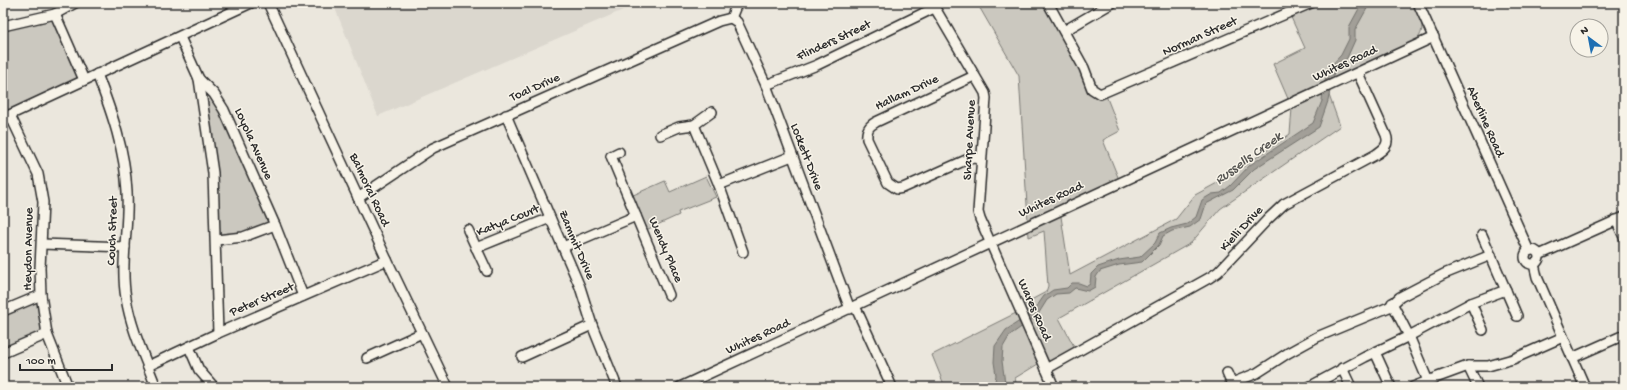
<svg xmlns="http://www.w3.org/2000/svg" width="1627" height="390" font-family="'Gochi Hand',sans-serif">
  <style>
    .built { fill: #dbd7ce }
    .green { fill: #cbc8bf; stroke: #7b7a75 }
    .water { fill: #a29f98; stroke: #72716c }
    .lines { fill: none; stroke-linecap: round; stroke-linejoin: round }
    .minor-casing { stroke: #2b2b2b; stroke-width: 12 }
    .minor { stroke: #f7f3e8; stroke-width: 9 }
    .labels { text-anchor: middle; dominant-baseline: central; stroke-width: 3; stroke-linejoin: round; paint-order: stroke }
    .street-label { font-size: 13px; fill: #2b2b2b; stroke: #f7f3e8 }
    .water-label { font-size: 14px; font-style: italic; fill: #555451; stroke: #f7f3e8 }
  </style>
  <rect width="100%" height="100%" fill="#ebe7dd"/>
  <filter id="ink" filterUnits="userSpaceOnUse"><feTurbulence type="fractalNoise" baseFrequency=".025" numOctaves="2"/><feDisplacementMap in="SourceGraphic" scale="8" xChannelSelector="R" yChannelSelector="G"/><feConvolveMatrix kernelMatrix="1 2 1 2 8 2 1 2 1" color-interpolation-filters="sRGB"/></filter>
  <g filter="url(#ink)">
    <polygon class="built" points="333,3 639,3 378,116"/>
    <g class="green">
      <path d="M977,3H1043L1075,59L1088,90L1105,93L1120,131L1103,140L1120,182L1060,210L1070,275L1176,219L1195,195L1230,176L1290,134L1292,108L1273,64L1305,48L1289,13L1311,3H1413C1419,18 1428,27 1416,41L1325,84L1340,126L1220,209L1191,243L1059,318L1076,350L1045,367L1043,361L1015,378L1017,387H945L932,355L1020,311L1018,307L1046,292L1048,286L1044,231L1029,237L1019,76Z"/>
      <polygon points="55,14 84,80 10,115 3,99 3,26"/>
      <polygon points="199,79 214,94 275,225 216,240"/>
      <polygon points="706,176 716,197 678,212 679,215 646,230 631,196 665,181 670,192"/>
      <polygon points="41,295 47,334 3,353 3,311"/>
    </g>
    <polygon class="water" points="1362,3 1370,3 1355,30 1355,40 1347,58 1334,71 1328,101 1319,127 1254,169 1233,190 1206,204 1201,219 1190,227 1172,231 1163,236 1159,245 1142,262 1119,265 1100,271 1096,277 1095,287 1088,291 1075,288 1069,293 1056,294 1047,300 1037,316 1010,335 1003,347 1002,361 1005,383 1003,387 994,387 996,375 994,362 995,346 1006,330 1032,313 1044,296 1053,290 1067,288 1072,283 1079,283 1087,286 1090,284 1091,274 1098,267 1119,260 1140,257 1155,243 1160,233 1171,228 1187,224 1196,217 1202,200 1212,194 1221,193 1230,186 1250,165 1313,123 1322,101 1323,89 1328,69 1341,55 1349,39 1349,27"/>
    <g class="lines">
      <defs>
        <g id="minor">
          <polyline points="268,3 387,260 448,387"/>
          <polyline points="932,3 985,93 986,98 978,212 980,219 1054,387"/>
          <polyline points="1048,3 1084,68 1092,89 1100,94 1311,3"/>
          <polyline points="1418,3 1529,251"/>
          <polyline points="55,14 75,3"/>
          <polyline points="731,18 737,22 766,85 850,309"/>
          <polyline points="731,18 736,6 740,3"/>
          <polyline points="3,26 55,14 84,80"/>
          <polyline points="1064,31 1112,3"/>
          <polyline points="180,37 199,79 213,173 218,333"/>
          <path d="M97,74C112,113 125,150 127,192C129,227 120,263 126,298C131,329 145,358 156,387"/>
          <path d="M974,76L876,122C869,126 866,130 867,139L888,183L897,189L903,188L966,160L974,158L981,159"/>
          <polyline points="199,79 214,94 224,110 275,225 303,296"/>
          <polyline points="766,85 817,65 934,8"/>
          <polyline points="10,115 38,174 43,202 40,268 41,295 47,334 68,387"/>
          <polyline points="506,115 580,287 592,325 617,387"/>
          <polyline points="3,118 251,3"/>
          <polyline points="694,125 719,185 792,156"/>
          <polyline points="660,135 679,127 694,125 712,112"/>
          <polyline points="619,152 611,156 669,295"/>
          <polyline points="719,185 743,252"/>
          <polyline points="358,198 433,148 719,21 731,18"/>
          <polyline points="1616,220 1624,237"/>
          <polyline points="468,230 487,271"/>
          <polyline points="1482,235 1517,316"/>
          <polyline points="216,240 243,237 275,225"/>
          <polyline points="42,244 125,247"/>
          <polyline points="563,247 636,216"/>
          <polyline points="476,248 550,218"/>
          <circle cx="1532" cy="257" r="7"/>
          <polyline points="1539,255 1624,217"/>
          <polyline points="1534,264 1537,277 1585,387"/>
          <polyline points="1392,303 1409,336 1428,381"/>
          <polyline points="1471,303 1483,330"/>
          <polyline points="855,306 892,387"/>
          <polyline points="3,311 41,295"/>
          <polyline points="189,347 199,370 214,387"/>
          <polyline points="1375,352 1391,387"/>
          <polyline points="3,353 47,334"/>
          <polyline points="522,357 592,325"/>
          <polyline points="367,358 422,333"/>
          <polyline points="1572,358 1624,335"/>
          <polyline points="148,366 218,333 387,260"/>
          <polyline points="1468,366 1478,387"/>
          <polyline points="1342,368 1351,387"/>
          <path d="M1046,369L1209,278L1218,272L1268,219L1284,204L1375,155C1383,150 1390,145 1386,135L1358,73"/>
          <polyline points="1227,373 1233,387"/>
          <polyline points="1232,383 1257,373 1288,353 1317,337 1389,307 1400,297 1444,274 1491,255"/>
          <polyline points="680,387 1434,37"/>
          <polyline points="1309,387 1365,357 1409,336 1471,303 1506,290"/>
          <polyline points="1413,387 1438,377 1468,366 1488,366 1513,359 1563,337"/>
        </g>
      </defs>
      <use href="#minor" class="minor-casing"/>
      <use href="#minor" class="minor"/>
    </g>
  </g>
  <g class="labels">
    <g class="street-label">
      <text transform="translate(1200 37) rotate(-24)">Norman Street</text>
      <text transform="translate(834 41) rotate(-25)">Flinders Street</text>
      <text transform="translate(1345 64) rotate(-25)">Whites Road</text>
      <text transform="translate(535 88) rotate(-24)">Toal Drive</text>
      <text transform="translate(907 93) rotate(-25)">Hallam Drive</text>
      <text transform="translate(1485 122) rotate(66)">Aberline Road</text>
      <text transform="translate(970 140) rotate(-87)">Sharpe Avenue</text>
      <text transform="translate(253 144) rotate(66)">Loyola Avenue</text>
      <text transform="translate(806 157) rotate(69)">Lockett Drive</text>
      <text transform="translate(369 190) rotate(65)">Balmoral Road</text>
      <text transform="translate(1051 200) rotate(-25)">Whites Road</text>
      <text transform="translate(508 221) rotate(-22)">Katya Court</text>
      <text transform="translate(1242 229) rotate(-47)">Kielli Drive</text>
      <text transform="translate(113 231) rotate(-88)">Couch Street</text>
      <text transform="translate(576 245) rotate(67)">Zammit Drive</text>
      <text transform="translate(29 249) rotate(-89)">Heydon Avenue</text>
      <text transform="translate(665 250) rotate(67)">Wendy Place</text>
      <text transform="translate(262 300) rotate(-23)">Peter Street</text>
      <text transform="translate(1034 310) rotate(66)">Wares Road</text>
      <text transform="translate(758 337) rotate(-25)">Whites Road</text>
    </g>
    <g class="water-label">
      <text transform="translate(1249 159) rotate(-36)">Russells Creek</text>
    </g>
  </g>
  <rect width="1627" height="390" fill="none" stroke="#f7f3e8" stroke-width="16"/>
  <rect x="8" y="8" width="1611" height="374" fill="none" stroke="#2b2b2b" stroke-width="1.5" filter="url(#ink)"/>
  <g transform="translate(1589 38) rotate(328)"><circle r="19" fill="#f7f3e8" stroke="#a5a39c"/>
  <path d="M0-3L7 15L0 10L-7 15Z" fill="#1f6fb2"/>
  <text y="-6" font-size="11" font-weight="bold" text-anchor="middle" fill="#2b2b2b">N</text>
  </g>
  <path d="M20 364v6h92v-6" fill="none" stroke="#2b2b2b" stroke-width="2"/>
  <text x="26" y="364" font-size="12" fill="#2b2b2b" stroke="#f7f3e8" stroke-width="3" paint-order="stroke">100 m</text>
</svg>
